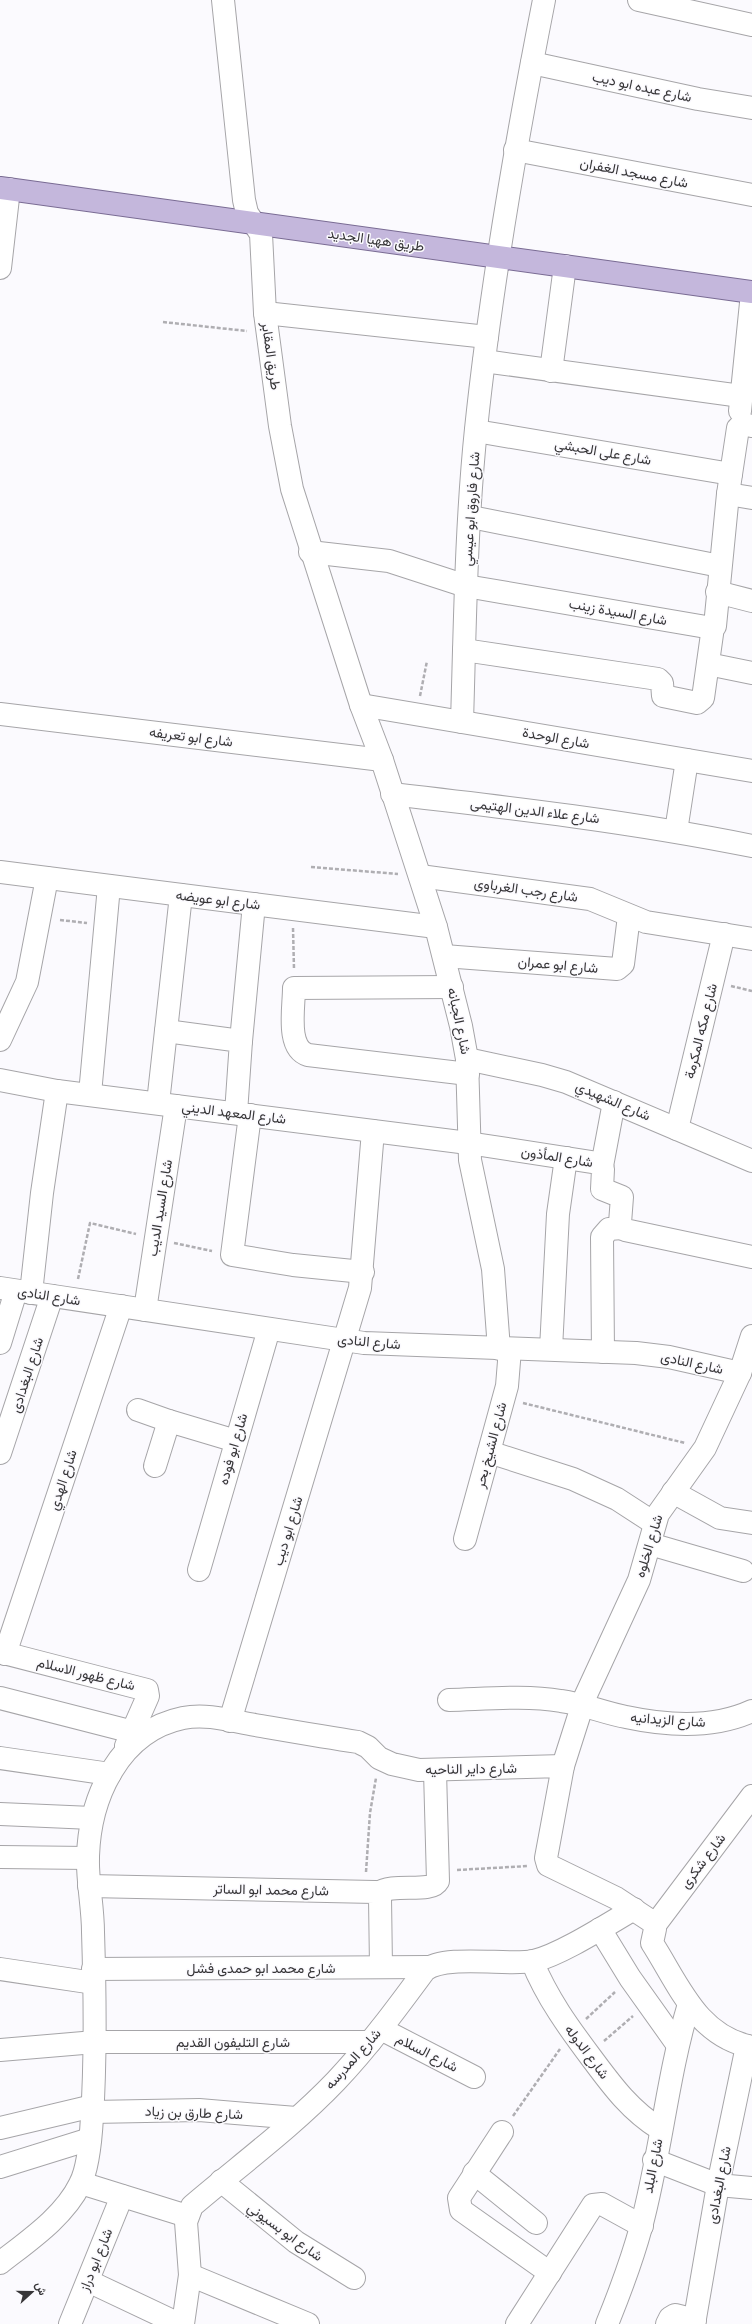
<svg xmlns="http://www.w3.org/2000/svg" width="752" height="2324" font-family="Signika,Vazirmatn,sans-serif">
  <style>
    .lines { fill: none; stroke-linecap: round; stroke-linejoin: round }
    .minor-casing { stroke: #a6a5a8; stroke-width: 24 }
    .major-casing { stroke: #796b93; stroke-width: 24 }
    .path { stroke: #afaeb2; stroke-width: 2.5; stroke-dasharray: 4 2; stroke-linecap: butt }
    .minor { stroke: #fff; stroke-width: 22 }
    .major { stroke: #c4b7dc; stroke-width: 22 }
    .labels { text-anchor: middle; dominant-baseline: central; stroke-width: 3; stroke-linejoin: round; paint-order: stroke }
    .street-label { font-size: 14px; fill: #373638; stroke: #fbfafe }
  </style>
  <rect width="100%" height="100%" fill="#fbfafe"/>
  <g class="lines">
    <defs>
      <g id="minor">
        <polyline points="223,0 244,200 247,213 261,234 265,313 280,426 292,489 361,705 382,760 436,927 461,1026 467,1059 470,1160 493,1269 499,1349"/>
        <polyline points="639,0 752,25"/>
        <polyline points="532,63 698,99 752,108"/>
        <polyline points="515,150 752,195"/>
        <polyline points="0,268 9,189"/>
        <polyline points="265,313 487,337"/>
        <polyline points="484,361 741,396"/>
        <polyline points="551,371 565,266"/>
        <polyline points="740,411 752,293"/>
        <polyline points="476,431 731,474"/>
        <polyline points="728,494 752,498"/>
        <polyline points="471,517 720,566"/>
        <polyline points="310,552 389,561 466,586 712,628 715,626 728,494 738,428 743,424 752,426"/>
        <polyline points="717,592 752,601"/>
        <polyline points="464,650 658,679 662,683 663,696 697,703 703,698 713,627"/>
        <polyline points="708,664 752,673"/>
        <polyline points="361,705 752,771"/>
        <polyline points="0,714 382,760"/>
        <path d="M462,722C465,624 466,526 476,429C491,285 516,142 544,0"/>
        <path d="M392,794C513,808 633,822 752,846"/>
        <polyline points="676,831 687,760"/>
        <polyline points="0,872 436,927"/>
        <polyline points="420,876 590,899 646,922 752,939"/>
        <polyline points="444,956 617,969 623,964 629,916"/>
        <path d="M452,987L294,988C294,1008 286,1048 308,1055L468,1074"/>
        <polyline points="166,1031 241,1041 236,1113"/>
        <polyline points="0,1040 27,982 47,878"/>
        <polyline points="241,1041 254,904"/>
        <polyline points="467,1059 542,1075 566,1082 752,1161"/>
        <polyline points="0,1080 57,1091 468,1143 598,1163 603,1169 602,1189 622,1197 620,1223 625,1230 752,1257"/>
        <polyline points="90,1094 109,886"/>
        <polyline points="158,1103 181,895"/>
        <polyline points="250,1115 232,1255 293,1265 363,1272"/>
        <polyline points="677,1129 724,934"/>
        <polyline points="602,1166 614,1102"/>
        <polyline points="0,1288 364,1343 636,1353 669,1357 740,1373"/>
        <polyline points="31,1293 42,1193 57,1091"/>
        <polyline points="145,1310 176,1106"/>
        <polyline points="0,1343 16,1291"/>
        <polyline points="551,1349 558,1214 566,1158"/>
        <polyline points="603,1352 602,1237 609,1229 622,1228"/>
        <polyline points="138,1410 169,1421"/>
        <polyline points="489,1452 573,1479 617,1499 654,1523"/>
        <polyline points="0,1453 52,1296"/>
        <polyline points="155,1466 169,1421 236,1441"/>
        <polyline points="673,1492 720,1518 752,1523"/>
        <polyline points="465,1539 507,1386 510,1349"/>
        <polyline points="650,1544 743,1571"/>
        <polyline points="199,1570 269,1329"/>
        <polyline points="0,1652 147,1690 148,1696 126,1746"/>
        <polyline points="5,1654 121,1306"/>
        <polyline points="0,1698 133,1732"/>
        <path d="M449,1700C486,1699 525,1695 561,1701C584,1704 604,1713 626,1717C668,1726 713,1729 752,1711"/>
        <polyline points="230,1721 360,1288 373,1131"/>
        <polyline points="0,1758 110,1774"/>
        <polyline points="563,1766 585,1697 639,1580 658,1514 705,1448 740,1373 752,1336"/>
        <polyline points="0,1814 92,1818"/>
        <polyline points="0,1857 88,1858"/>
        <polyline points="89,1886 375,1892 380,1898 381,1967"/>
        <path d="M378,1893C393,1882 431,1894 438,1881L435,1771"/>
        <polyline points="655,1925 752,1796"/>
        <polyline points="600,1929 630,1978 677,2044"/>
        <path d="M532,1961C547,1998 569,2028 593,2060C613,2087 631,2111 660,2129"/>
        <polyline points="0,1969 94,1983"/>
        <polyline points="93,1969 429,1967"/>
        <polyline points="381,2029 474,2077"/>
        <polyline points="0,2050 95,2042 370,2042"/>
        <polyline points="92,2112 199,2110 296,2118"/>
        <polyline points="0,2128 93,2106"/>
        <polyline points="502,2132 459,2198 461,2210 550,2273"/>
        <polyline points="654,2160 718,2185 752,2188"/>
        <polyline points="0,2167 90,2139"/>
        <polyline points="474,2173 536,2223"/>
        <polyline points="221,2181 296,2242 354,2278"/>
        <polyline points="81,2183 187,2216"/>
        <path d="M0,2263C28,2241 64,2217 80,2184C88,2169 91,2135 92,2117C96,2056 95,1993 93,1932C93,1906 87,1881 88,1856C90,1796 120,1731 183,1718C207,1713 232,1721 255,1725C290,1731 324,1737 358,1742L368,1747L379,1758L392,1764L419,1770L563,1766L546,1858L548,1865L616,1898L654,1923L655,1929L652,1943C679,1985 697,2036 752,2047"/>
        <polyline points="190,2275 308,2324"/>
        <polyline points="88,2281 179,2324"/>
        <polyline points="70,2324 122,2196"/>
        <path d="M183,2324L190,2275L186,2222L192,2206C240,2165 292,2127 336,2081C369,2046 397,2008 425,1970C446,1954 508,1966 534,1961C562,1954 608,1924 634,1909"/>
        <polyline points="517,2324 593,2205 602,2204 642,2226"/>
        <path d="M607,2324C620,2292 632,2260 641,2227C661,2153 667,2077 689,2004"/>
        <polyline points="667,2324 670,2318 675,2315 695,2320"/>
        <polyline points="694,2324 718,2185 747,2046"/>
      </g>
      <polyline id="major" points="0,188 752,292"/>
    </defs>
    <use href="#minor" class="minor-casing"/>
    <use href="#major" class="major-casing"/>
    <g class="path">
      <polyline points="163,322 247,331"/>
      <polyline points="420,696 427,661"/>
      <polyline points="311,867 398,874"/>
      <polyline points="60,920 87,923"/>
      <polyline points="293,928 294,969"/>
      <polyline points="731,986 752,991"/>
      <polyline points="174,1243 212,1251"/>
      <polyline points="78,1279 90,1223 136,1234"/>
      <polyline points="523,1403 685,1443"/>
      <polyline points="457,1870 528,1866"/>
      <polyline points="366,1872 370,1813 376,1778"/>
      <polyline points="586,2019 615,1992"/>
      <polyline points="604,2041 633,2016"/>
      <polyline points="513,2116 560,2049"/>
    </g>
    <use href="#minor" class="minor"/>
    <use href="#major" class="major"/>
  </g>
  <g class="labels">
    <g class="street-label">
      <text transform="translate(642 87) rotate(12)">شارع عبده ابو ديب</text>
      <text transform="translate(634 173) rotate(11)">شارع مسجد الغفران</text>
      <text transform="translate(376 240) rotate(8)">طريق ههيا الجديد</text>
      <text transform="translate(271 356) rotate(82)">طريق المقابر</text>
      <text transform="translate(603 452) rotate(10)">شارع على الحبشي</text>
      <text transform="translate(471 509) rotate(-86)">شارع فاروق ابو عيسي</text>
      <text transform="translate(618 612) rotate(10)">شارع السيدة زينب</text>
      <text transform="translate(191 737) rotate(7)">شارع ابو تعريفه</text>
      <text transform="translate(556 738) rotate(10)">شارع الوحدة</text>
      <text transform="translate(535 811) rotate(7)">شارع علاء الدين الهتيمى</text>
      <text transform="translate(526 890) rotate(8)">شارع رجب الغرباوى</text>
      <text transform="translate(218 900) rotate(7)">شارع ابو عويضه</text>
      <text transform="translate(558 965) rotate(5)">شارع ابو عمران</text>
      <text transform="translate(459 1021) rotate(78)">شارع الجبانه</text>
      <text transform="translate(701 1031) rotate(-76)">شارع مكه المكرمة</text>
      <text transform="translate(613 1101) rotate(23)">شارع الشهيدي</text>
      <text transform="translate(234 1113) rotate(7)">شارع المعهد الديني</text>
      <text transform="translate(557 1157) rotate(9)">شارع المأذون</text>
      <text transform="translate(160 1208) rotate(-81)">شارع السيد الديب</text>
      <text transform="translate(49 1296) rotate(9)">شارع النادى</text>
      <text transform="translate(369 1342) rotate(5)">شارع النادى</text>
      <text transform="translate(692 1363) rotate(12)">شارع النادى</text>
      <text transform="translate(27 1375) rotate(-72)">شارع البغدادى</text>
      <text transform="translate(491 1445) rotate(-75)">شارع الشيخ بحر</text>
      <text transform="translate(233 1449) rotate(-74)">شارع ابو فوده</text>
      <text transform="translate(63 1480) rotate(-72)">شارع الهدي</text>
      <text transform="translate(288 1531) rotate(-73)">شارع ابو ديب</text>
      <text transform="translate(649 1546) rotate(-73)">شارع الخلوه</text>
      <text transform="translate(86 1674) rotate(14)">شارع ظهور الاسلام</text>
      <text transform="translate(668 1720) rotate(4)">شارع الزيدانيه</text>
      <text transform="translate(471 1769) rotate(-1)">شارع داير الناحيه</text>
      <text transform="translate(703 1861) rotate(-53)">شارع شكرى</text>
      <text transform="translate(271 1890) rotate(1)">شارع محمد ابو الساتر</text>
      <text x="261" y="1968">شارع محمد ابو حمدى فشل</text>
      <text x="233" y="2042">شارع التليفون القديم</text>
      <text transform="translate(587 2052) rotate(53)">شارع الدوله</text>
      <text transform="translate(427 2053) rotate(27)">شارع السلام</text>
      <text transform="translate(353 2059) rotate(-48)">شارع المدرسه</text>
      <text transform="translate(194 2113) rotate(2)">شارع طارق بن زياد</text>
      <text transform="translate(653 2166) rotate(-79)">شارع البلد</text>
      <text transform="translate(719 2185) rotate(-79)">شارع البغدادى</text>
      <text transform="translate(285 2232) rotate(36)">شارع ابو بسيوني</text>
      <text transform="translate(96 2260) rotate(-68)">شارع ابو دراز</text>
    </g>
  </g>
  <g transform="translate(32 2292) rotate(69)" stroke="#fbfafe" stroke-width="3" paint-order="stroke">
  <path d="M0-3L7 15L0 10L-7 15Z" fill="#373638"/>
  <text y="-6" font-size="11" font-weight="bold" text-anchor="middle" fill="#373638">ش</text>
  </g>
</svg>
